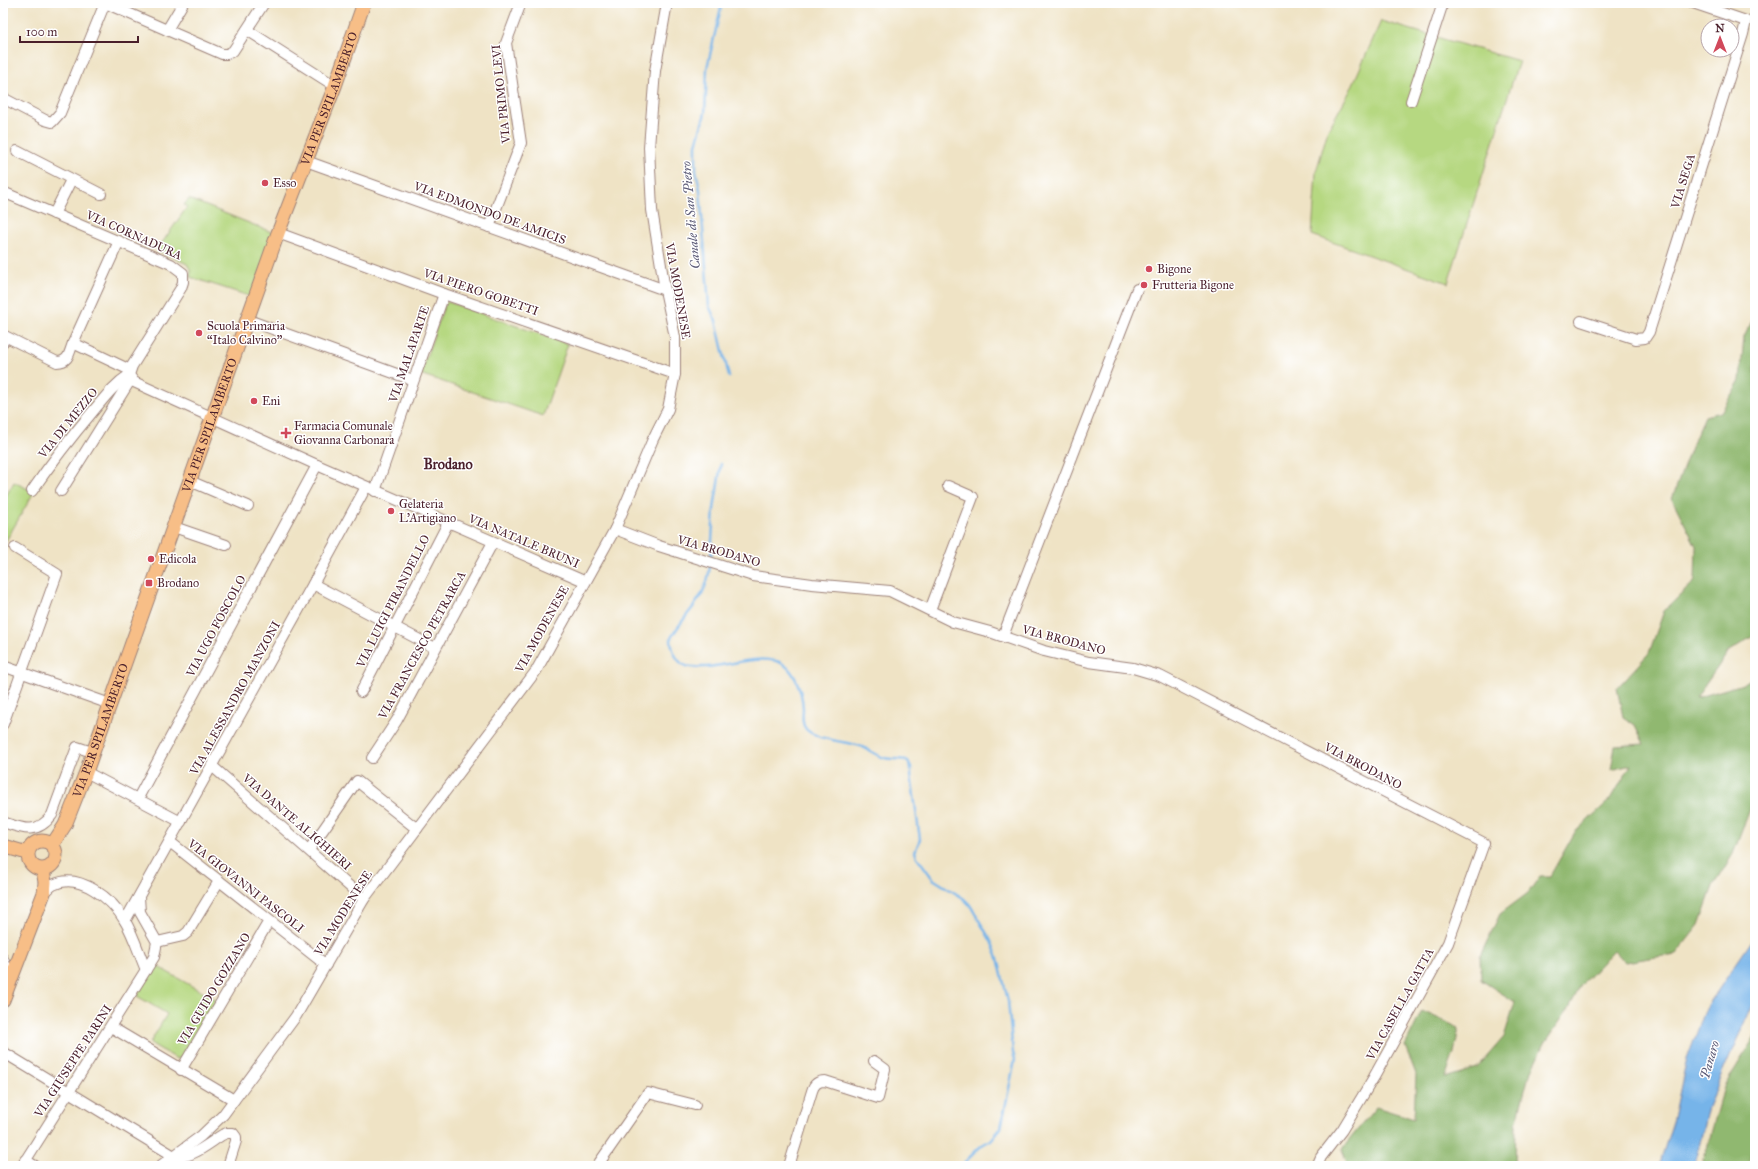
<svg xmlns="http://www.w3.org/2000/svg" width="1758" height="1169" font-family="'IM FELL Great Primer',serif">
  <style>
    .green { fill: #b6d881; stroke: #807c56 }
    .forest { fill: #90b86f; stroke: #6d6c4d }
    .water { fill: #76b4e9; stroke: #606a8a }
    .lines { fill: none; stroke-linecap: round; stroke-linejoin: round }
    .stream { stroke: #76b4e9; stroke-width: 2.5 }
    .minor-casing { stroke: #9c8178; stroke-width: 12 }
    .major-casing { stroke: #9c8178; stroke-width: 15 }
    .minor { stroke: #fff; stroke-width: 10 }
    .major { stroke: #f7be87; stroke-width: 13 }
    .poi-dot { fill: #d1495b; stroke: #fff; stroke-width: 1.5 }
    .labels { text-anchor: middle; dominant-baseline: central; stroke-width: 3; stroke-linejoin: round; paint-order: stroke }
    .street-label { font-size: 12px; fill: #4a1f2b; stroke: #fff }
    .poi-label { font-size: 12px; fill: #4a1f2b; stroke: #fff; text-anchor: start }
    .water-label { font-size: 13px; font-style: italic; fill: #5c5b77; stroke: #fff }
    .quarter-label { font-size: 14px; font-weight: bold; fill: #4a1f2b; stroke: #fff }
  </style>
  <rect width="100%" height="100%" fill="#fff"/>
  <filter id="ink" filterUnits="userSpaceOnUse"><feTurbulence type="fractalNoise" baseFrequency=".025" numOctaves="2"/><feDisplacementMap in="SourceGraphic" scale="8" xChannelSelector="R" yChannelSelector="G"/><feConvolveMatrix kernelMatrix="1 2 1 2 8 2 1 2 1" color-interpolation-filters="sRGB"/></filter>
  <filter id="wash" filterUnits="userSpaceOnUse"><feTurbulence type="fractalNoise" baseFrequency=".012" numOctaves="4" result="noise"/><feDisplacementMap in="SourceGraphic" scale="16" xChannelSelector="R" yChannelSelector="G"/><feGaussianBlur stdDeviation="0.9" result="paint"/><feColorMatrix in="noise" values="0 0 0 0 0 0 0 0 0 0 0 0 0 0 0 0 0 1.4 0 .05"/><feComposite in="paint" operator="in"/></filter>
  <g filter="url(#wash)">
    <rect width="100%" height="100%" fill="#efe3c5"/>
    <g class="green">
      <polygon points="1381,21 1519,61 1448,283 1312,235 1316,172 1328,130 1350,91"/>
      <polygon points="189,199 274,233 252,297 190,277 191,271 187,264 157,250 187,207 184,205"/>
      <polygon points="448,302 568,344 543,416 420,374 445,304"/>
      <polygon points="14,482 34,492 3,546 3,501"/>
      <polygon points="155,965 216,1000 183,1057 177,1059 150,1043 167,1014 137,996"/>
    </g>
    <g class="forest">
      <polygon points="1755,315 1755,635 1729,651 1696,698 1743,684 1755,676 1755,796 1733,854 1713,886 1699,925 1676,954 1625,962 1614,950 1581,985 1569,1008 1545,1043 1528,1079 1516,1124 1515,1166 1348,1166 1342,1149 1376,1107 1414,1119 1416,1074 1405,1046 1422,1011 1459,1028 1454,1053 1445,1078 1477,1068 1504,1037 1515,1002 1481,980 1480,956 1500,914 1528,893 1540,876 1550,876 1575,832 1611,799 1631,765 1611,770 1615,746 1644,744 1635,725 1623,717 1617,688 1649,653 1664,611 1695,581 1696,546 1672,499 1691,447 1705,416 1721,412 1740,380 1744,337"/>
      <polygon points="1755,1036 1755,1139 1748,1166 1702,1166 1724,1087"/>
    </g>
    <polygon class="water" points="1755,936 1755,998 1708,1106 1695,1166 1659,1166 1674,1118 1686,1062 1706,1008"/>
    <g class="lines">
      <g class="stream">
        <polyline points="722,3 707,68 705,113 696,145 696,170 700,190 709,306 716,321 729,377"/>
        <polyline points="711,556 714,509 721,464"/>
        <path d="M710,565C707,600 687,610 671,638C671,648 676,662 686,666C693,668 701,667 707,667C730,665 754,656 776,661C795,666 802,692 803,708C803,715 801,724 806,729C814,739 847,742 860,746C869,749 876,756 885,758C893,760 901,758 908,761L911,767V775L920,839L915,852L917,857L933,879L963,898L970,905L991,941L998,958L1008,1001L1013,1053L1015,1059L1001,1128L991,1140L982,1145L961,1166"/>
      </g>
    </g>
  </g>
  <g filter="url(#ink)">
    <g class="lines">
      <defs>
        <g id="minor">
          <polyline points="105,3 222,54 227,54 233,51 264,3"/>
          <polyline points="167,30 183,3"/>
          <polyline points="247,30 335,86"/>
          <polyline points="3,98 45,120 52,122 60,113 105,3"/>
          <polyline points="1411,101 1443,3"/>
          <polyline points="17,151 101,194"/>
          <polyline points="306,161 665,290"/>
          <polyline points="3,192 171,264 183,273 183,282 181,288 132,366 129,375 134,382 317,465 584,581"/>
          <polyline points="54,214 71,180"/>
          <polyline points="489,227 521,143 506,43 521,3"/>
          <polyline points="278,233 444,294 675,374"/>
          <polyline points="248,320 413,380"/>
          <polyline points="1581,321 1636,339 1645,338 1649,332 1743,34 1746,21 1693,3"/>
          <path d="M3,342L5,336L57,362C69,362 69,353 73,343L119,241"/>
          <polyline points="73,343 130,370"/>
          <polyline points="190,481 248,506"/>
          <path d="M32,491C51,463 72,436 94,410C105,397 115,384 129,375"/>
          <polyline points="61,491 131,379"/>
          <polyline points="375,491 444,294"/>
          <polyline points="174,527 226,545"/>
          <polyline points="615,529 659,546 753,576 812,584 890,591 953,622 990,632 1044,651 1089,662 1133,668 1160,676 1484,843 1448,943 1374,1077 1342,1130 1321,1157 1317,1166"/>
          <polyline points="313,584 435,648"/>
          <polyline points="930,610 973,497 948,486"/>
          <polyline points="1003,636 1137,289"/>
          <polyline points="3,666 110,704"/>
          <polyline points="361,692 448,523"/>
          <polyline points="3,724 57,574 15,548"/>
          <polyline points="372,758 397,720 493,542"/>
          <polyline points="212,766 364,899"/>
          <polyline points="86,772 181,822"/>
          <polyline points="138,798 317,465"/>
          <path d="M3,822C23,829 37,835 52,815L77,747L92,752"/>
          <polyline points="170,842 326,965"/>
          <polyline points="309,850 357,781 417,829"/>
          <path d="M44,893C47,890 50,887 53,885C79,871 113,900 125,921C134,936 139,954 146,970"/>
          <polyline points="125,921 313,584 366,487"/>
          <polyline points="157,942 183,936 188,932 219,881"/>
          <polyline points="3,959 11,981"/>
          <polyline points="111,1027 234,1100"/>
          <path d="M3,1052L174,1156C190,1160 209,1143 222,1135L227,1133H233L236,1137V1141L228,1166"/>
          <polyline points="181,1070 269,921"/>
          <polyline points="25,1160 35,1166"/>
          <polyline points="22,1166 154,957 157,942 140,912 139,897"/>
          <polyline points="160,1166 201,1136 223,1115 296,1016 364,899 536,671 615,529 653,439 668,409 675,374 675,337 665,290 652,210 649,147 655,71 667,3"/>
          <polyline points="597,1166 648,1093 695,1105"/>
          <path d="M789,1166L812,1091C814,1084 818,1081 825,1081L878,1098L885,1069L874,1061"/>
        </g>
        <g id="major">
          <circle cx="42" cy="855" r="14"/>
          <path id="s1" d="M52,845L65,825L86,772L278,233L335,86L364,3"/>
          <polyline points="3,846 27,853"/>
          <polyline points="3,1000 44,893 45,882 43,870"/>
        </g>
      </defs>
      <use href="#minor" class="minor-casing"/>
      <use href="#major" class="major-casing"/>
      <use href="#minor" class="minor"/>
      <use href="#major" class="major"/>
    </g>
  </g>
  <g class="poi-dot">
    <circle cx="265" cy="183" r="4"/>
    <circle cx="1149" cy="269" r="4"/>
    <circle cx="1144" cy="285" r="4"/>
    <circle cx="199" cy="333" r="4"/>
    <circle cx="254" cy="401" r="4"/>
    <path d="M284 427h4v4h4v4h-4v4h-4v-4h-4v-4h4z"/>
    <circle cx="391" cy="511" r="4"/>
    <circle cx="151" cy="559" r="4"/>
    <rect x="145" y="579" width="8" height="8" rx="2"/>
  </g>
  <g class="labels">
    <g class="street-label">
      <text transform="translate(501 94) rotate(-96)">VIA PRIMO LEVI</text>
      <text stroke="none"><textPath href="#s1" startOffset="797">VIA PER SPILAMBERTO</textPath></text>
      <text transform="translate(1683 181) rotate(-73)">VIA SEGA</text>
      <text transform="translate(490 213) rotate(20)">VIA EDMONDO DE AMICIS</text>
      <text transform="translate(134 235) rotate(24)">VIA CORNADURA</text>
      <text transform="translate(678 291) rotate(80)">VIA MODENESE</text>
      <text transform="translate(481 292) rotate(19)">VIA PIERO GOBETTI</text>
      <text transform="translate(409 354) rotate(-71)">VIA MALAPARTE</text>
      <text transform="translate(68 423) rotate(-51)">VIA DI MEZZO</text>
      <text stroke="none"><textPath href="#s1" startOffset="449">VIA PER SPILAMBERTO</textPath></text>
      <text transform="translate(524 541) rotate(23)">VIA NATALE BRUNI</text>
      <text transform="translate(719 551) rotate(16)">VIA BRODANO</text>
      <text transform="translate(393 601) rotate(-63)">VIA LUIGI PIRANDELLO</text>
      <text transform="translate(216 626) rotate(-62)">VIA UGO FOSCOLO</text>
      <text transform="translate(542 629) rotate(-61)">VIA MODENESE</text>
      <text transform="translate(1064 640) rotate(15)">VIA BRODANO</text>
      <text transform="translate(422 645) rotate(-61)">VIA FRANCESCO PETRARCA</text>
      <text transform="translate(235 698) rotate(-61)">VIA ALESSANDRO MANZONI</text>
      <text stroke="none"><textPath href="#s1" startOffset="125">VIA PER SPILAMBERTO</textPath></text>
      <text transform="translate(1363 766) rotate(28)">VIA BRODANO</text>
      <text transform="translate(297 822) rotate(41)">VIA DANTE ALIGHIERI</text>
      <text transform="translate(246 886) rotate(38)">VIA GIOVANNI PASCOLI</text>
      <text transform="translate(343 913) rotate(-58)">VIA MODENESE</text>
      <text transform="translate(214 989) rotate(-59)">VIA GUIDO GOZZANO</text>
      <text transform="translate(1400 1004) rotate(-61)">VIA CASELLA GATTA</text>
      <text transform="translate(73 1061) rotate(-57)">VIA GIUSEPPE PARINI</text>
    </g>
    <g class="poi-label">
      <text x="273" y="183">Esso</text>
      <text x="1157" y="269">Bigone</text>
      <text x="1152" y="285">Frutteria Bigone</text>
      <text x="207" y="326">Scuola Primaria<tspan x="207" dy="14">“Italo Calvino”</tspan></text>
      <text x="262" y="401">Eni</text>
      <text x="294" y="426">Farmacia Comunale<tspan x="294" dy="14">Giovanna Carbonara</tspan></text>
      <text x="399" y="504">Gelateria<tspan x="399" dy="14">L'Artigiano</tspan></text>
      <text x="159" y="559">Edicola</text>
      <text x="157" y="583">Brodano</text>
    </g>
    <g class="water-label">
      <text transform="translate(691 215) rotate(-95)">Canale di San Pietro</text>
      <text transform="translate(1710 1060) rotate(-74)">Panaro</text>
    </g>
    <g class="quarter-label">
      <text x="448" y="464">Brodano</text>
    </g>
  </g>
  <rect width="1758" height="1169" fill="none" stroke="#fff" stroke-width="16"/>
  <g transform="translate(1720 38)"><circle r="19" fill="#ffffff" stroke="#b7a5aa"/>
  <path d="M0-3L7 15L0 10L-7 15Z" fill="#d1495b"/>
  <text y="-6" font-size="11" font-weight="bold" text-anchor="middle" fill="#4a1f2b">N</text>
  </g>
  <path d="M20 36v6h118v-6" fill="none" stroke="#4a1f2b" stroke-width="2"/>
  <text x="26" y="36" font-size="12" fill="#4a1f2b" stroke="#ffffff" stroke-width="3" paint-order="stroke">100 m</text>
</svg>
